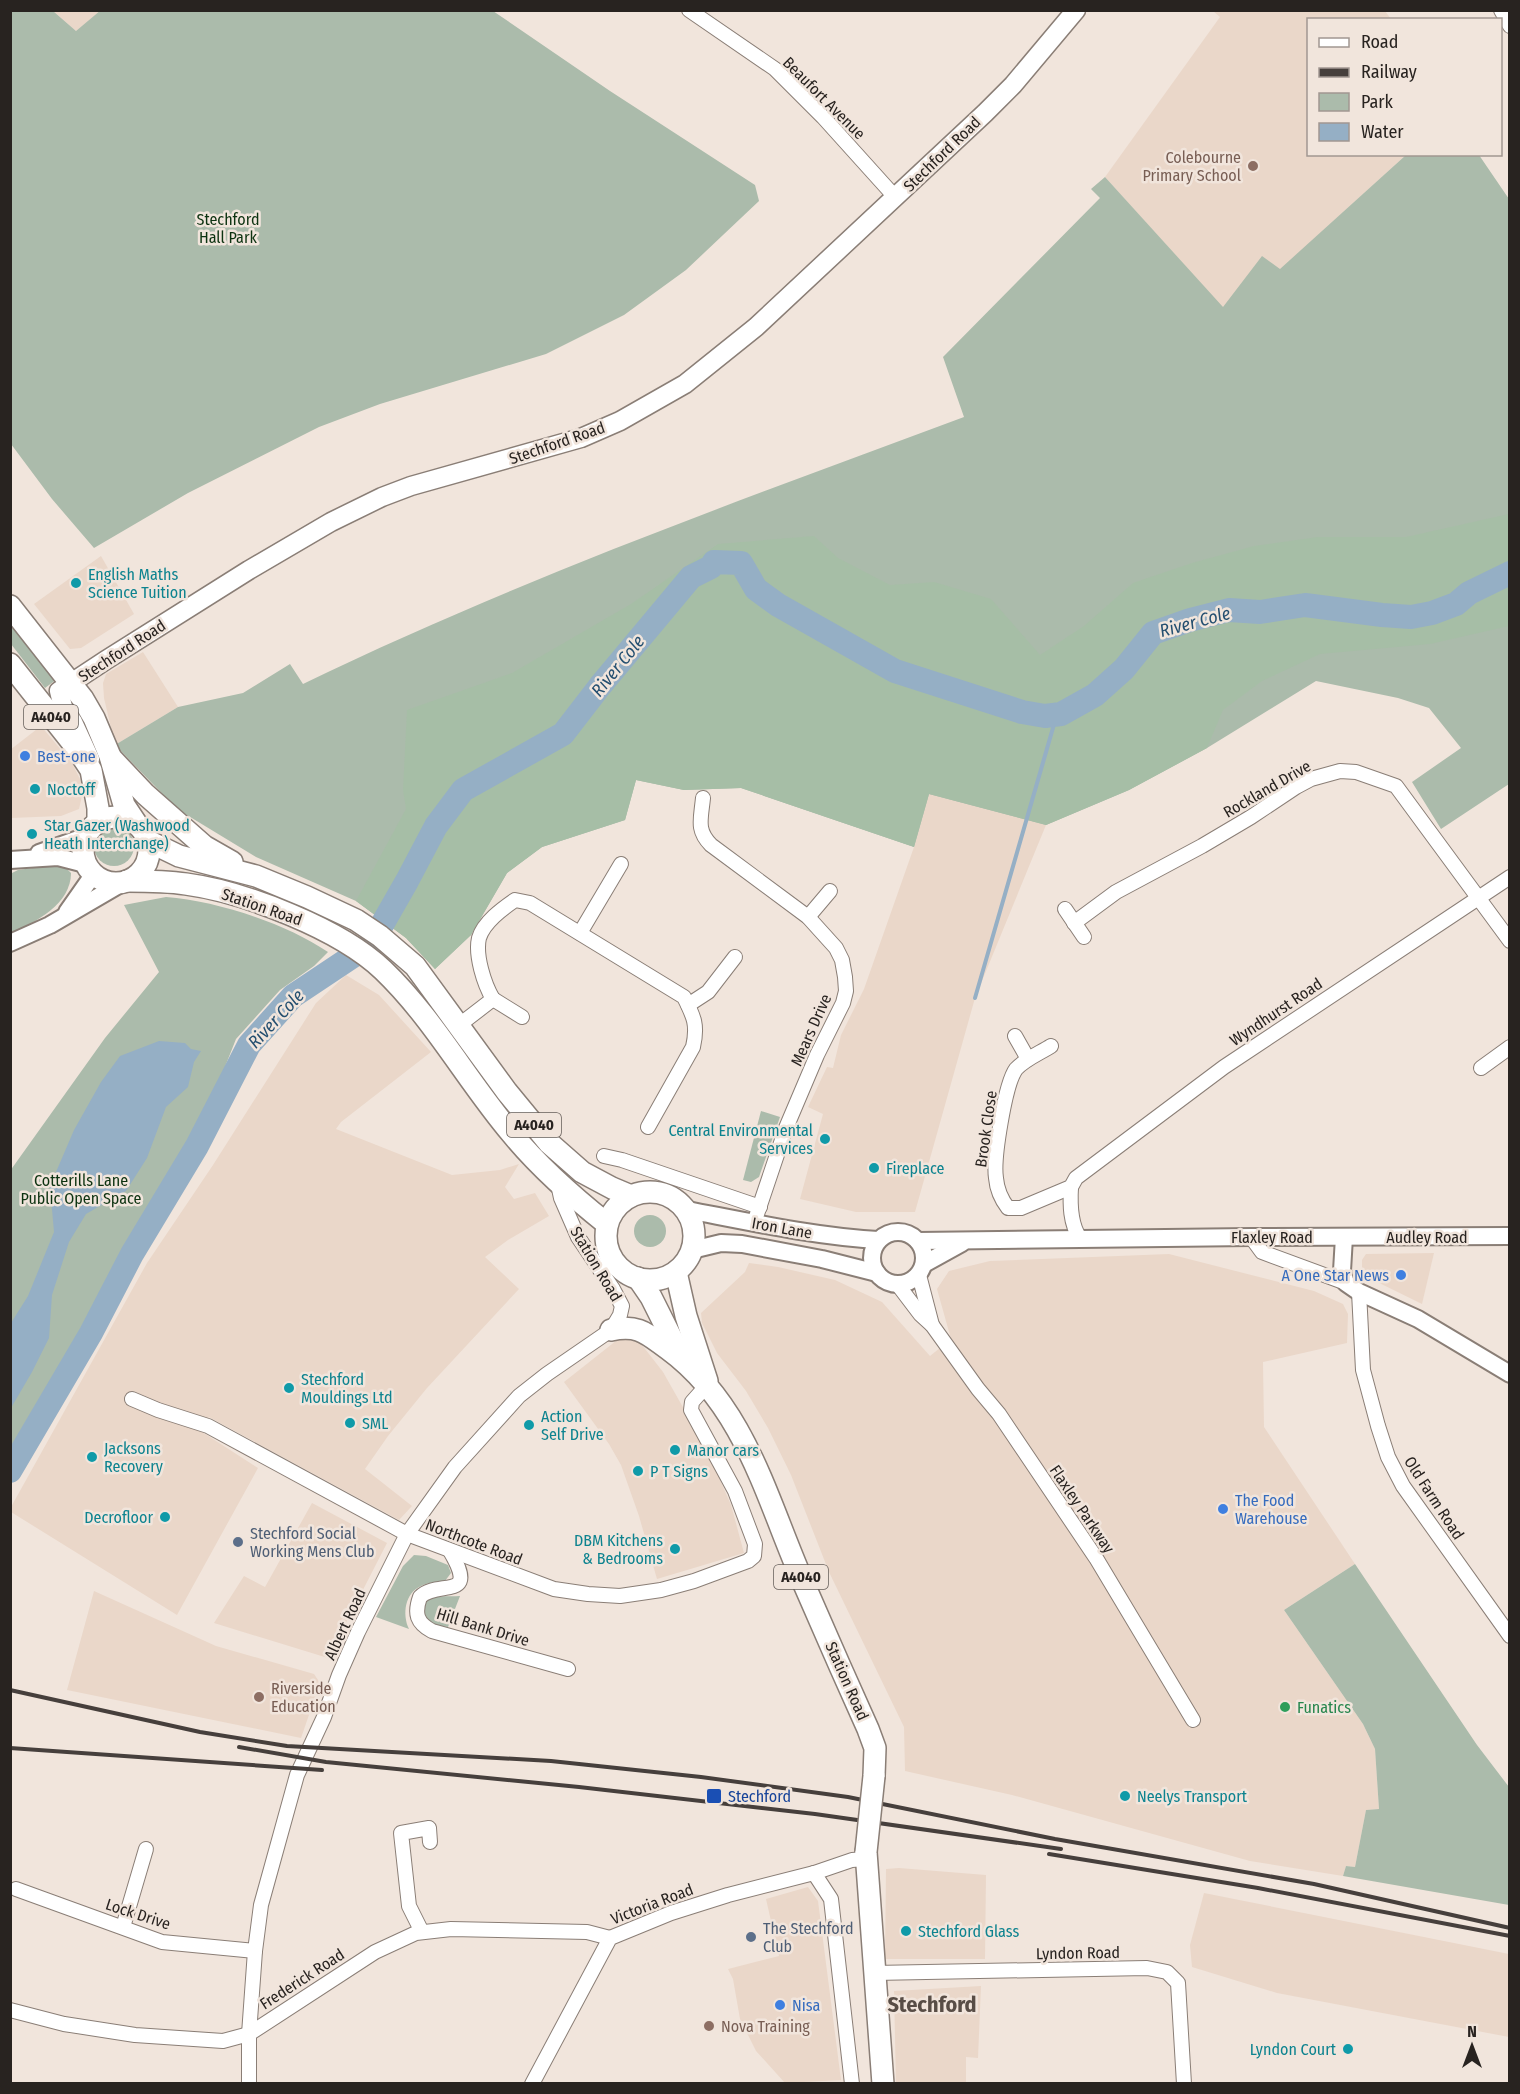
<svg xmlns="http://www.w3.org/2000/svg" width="1520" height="2094" font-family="'Fira Sans Condensed',sans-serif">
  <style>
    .built { fill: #ead7c9 }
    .green { fill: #abbbab }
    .forest { fill: #a6bea6 }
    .water { fill: #95afc5 }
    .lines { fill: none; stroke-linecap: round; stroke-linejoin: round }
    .stream { stroke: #95afc5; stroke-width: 4 }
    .river { stroke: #95afc5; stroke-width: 24 }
    .minor-casing { stroke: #8a7e76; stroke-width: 16 }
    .tertiary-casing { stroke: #8a7e76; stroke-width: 20 }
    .secondary-casing { stroke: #8a7e76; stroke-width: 21 }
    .primary-casing { stroke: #8a7e76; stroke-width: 24 }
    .minor { stroke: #fff; stroke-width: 14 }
    .tertiary { stroke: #fff; stroke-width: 16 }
    .secondary { stroke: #fff; stroke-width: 18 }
    .primary { stroke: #fff; stroke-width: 21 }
    .rail { stroke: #463f3c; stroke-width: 4 }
    .primary-bridge-casing { stroke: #8a7e76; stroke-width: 24; stroke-linecap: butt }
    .primary-bridge { stroke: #fff; stroke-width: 21 }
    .education-dot { fill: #8d6e63; stroke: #f1e5dc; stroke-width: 2 }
    .culture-dot { fill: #0f9aa8; stroke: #f1e5dc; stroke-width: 2 }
    .shop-dot { fill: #3f7fe0; stroke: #f1e5dc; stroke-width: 2 }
    .service-dot { fill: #5c6f8a; stroke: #f1e5dc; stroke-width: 2 }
    .leisure-dot { fill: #2e9e5b; stroke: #f1e5dc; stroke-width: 2 }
    .transit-dot { fill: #1a4fb4; stroke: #f1e5dc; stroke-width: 2 }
    .labels { text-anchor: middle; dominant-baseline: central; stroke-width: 5; stroke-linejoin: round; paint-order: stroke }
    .shield { fill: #f1e5dc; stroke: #645d58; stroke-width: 1.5 }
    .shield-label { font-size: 15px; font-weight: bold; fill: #282320 }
    .street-label { font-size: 16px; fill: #282320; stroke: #f1e5dc }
    .education-label { font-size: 16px; fill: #785e54; stroke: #f1e5dc; text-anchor: start }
    .park-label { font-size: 16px; fill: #0d3311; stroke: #f1e5dc }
    .culture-label { font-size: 16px; fill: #0d838f; stroke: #f1e5dc; text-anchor: start }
    .shop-label { font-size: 16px; fill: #366cbe; stroke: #f1e5dc; text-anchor: start }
    .service-label { font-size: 16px; fill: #4e5e75; stroke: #f1e5dc; text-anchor: start }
    .leisure-label { font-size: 16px; fill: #27864d; stroke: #f1e5dc; text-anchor: start }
    .transit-label { font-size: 16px; fill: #164399; stroke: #f1e5dc; text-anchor: start }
    .water-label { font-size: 18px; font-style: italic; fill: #244f70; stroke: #f1e5dc }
    .district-label { font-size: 22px; font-weight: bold; fill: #584d46; stroke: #f1e5dc }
  </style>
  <rect width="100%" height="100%" fill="#f1e5dc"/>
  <g class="built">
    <polygon points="53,11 101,11 76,31"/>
    <polygon points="1213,11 1385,11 1391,19 1308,20 1308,154 1406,155 1280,270 1262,257 1223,308 1105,177 1220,17"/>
    <polygon points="101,556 134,614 81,648 70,649 34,604"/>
    <polygon points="143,652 178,707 115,745 104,698 103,683 106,674"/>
    <polygon points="41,726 72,763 84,787 79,809 61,816 11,818 10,750"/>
    <polygon points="929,793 1046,825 975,998 915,1212 856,1212 800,1199 823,1114 808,1107 827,1067 833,1068 841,1035 864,989 914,847"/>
    <polygon points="346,975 379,995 431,1052 341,1122 336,1129 452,1175 500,1170 519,1164 505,1187 514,1199 535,1193 549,1216 508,1240 485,1257 519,1289 427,1388 388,1436 365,1469 412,1506 399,1520 209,1417 199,1430 258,1468 177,1615 11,1512 11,1507 147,1263 213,1165 316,1003"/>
    <polygon points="1434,1253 1422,1304 1365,1276 1362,1270 1362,1260 1366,1254"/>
    <polygon points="1169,1254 1314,1291 1343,1304 1348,1314 1347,1343 1263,1362 1264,1427 1355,1564 1284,1610 1363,1724 1375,1749 1379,1809 1366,1810 1355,1867 1346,1866 1343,1876 1250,1861 1012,1795 905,1771 904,1727 829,1572 791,1475 768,1428 746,1391 717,1353 702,1323 701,1313 745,1272 749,1263 778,1267 835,1280 882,1302 930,1356 951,1339 937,1289 949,1271 990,1261"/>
    <polygon points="626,1333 635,1336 663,1372 706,1448 731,1505 744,1553 657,1579 639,1516 621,1465 609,1444 564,1382"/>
    <polygon points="312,1503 387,1543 328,1658 214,1623 244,1576 265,1587"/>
    <polygon points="94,1591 216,1646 314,1674 320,1683 301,1738 67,1690"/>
    <polygon points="899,1868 986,1875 985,1959 885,1959 886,1869"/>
    <polygon points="808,1887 818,1901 841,2080 785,2083 756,2051 740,2019 733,1979 728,1969 779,1956 766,1899"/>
    <polygon points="1204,1893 1509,1954 1509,2037 1277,1993 1192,1967 1190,1945"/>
    <polygon points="981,1986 978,2058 966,2057 966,2083 896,2083 894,1991"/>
  </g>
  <g class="green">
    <polygon points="101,10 493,11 610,91 755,185 759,201 686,270 624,315 546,354 380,404 319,427 188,493 94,548 52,499 11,444 10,11 53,11 76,31"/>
    <path d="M1406,155H1479L1509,199V784L1441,829L1412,782L1461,748L1429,708L1398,698L1316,681L1207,748L1129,790L1046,825L929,794L914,847L741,788L684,790L636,780L625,820L542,847L507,873L471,935L435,969L406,938L356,901L256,857L177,809L115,745L178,707L243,693L290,664L303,684C517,580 741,500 964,417L943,357L1100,198L1091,189L1105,177L1223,307L1262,256L1280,269Z"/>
    <polygon points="10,614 57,679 45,688 11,644"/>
    <circle cx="114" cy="846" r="20"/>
    <path d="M55,865L65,867L71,873C71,904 36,922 11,933L10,874L18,870Z"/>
    <path d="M166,897C217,901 285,923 328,952L314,966L280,990L236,1039L217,1087L202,1121L174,1172L143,1218L113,1268L61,1370L11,1453L10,1171L105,1038L159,972L124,905Z"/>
    <polygon points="761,1111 780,1117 759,1177 751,1182 743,1180"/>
    <circle cx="650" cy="1231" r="16"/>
    <path d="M414,1555L426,1556L448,1565L451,1573L445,1581C437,1582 428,1582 421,1586C405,1593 402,1614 409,1629L376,1617L403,1566Z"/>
    <polygon points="1355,1564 1477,1745 1509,1787 1509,1905 1343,1876 1346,1866 1355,1867 1366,1810 1379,1809 1375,1749 1363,1724 1284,1610"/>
    <path d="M460,1596L448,1627L433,1625L424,1621C419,1592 438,1597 460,1596Z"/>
  </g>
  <polygon class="forest" points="1509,514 1509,626 1430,644 1320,654 1262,681 1223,710 1207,748 1129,790 1046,825 929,794 914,847 741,788 684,790 636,780 625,820 542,847 507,873 471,935 435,969 406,938 356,901 406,809 403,790 407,710 512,673 631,604 718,544 814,536 838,558 890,585 934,582 991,599 1040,655 1084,626 1133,583 1192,563 1254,546 1318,537 1406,537"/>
  <polygon class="water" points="159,1041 185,1043 191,1049 201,1051 194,1062 188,1087 166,1107 147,1158 126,1191 86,1214 69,1242 52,1295 49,1338 32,1372 11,1408 11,1323 28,1296 54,1232 50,1186 74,1130 101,1082 120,1056"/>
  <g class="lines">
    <polyline class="stream" points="975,998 1057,714"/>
    <polyline class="river" points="10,1471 91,1333 132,1254 197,1146 249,1045 293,996 371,944 407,881 436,826 463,790 563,734 600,686 691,577 711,567 714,562 741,563 756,589 778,605 895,671 1022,712 1045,716 1061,714 1095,695 1124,669 1153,633 1190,620 1229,610 1260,612 1305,605 1382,615 1411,617 1432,613 1456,604 1469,593 1510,573"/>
    <defs>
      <g id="minor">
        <polyline points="689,10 775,69 823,117 896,198"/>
        <polyline points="1501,10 1510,26"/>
        <path d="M703,798C701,819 696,830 711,845L808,917L836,948L842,960L845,977L846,991L843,1003L817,1055L786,1128L754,1223"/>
        <polyline points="1065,909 1084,937"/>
        <polyline points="808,917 830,891"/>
        <polyline points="1074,923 1116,892 1202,846 1251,817 1296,787 1311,779 1340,771 1356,772 1396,786 1510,941"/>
        <polyline points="580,933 621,864"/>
        <polyline points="493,999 522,1017"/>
        <polyline points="688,1005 708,992 735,957"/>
        <path d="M458,1026L493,999C484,984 475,955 479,938C484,922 502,909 515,900L530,903L684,997C694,1017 698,1025 693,1047L648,1127"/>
        <polyline points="1015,1036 1028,1059"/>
        <path d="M1051,1046C1040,1053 1025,1059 1016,1069C1005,1084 993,1159 996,1178C997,1190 1001,1199 1008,1208H1021L1071,1187L1076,1178L1224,1067L1510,877"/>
        <polyline points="1481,1068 1510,1047"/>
        <polyline points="604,1156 622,1160 760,1207"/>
        <path d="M1071,1187C1070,1204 1070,1224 1080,1238"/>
        <polyline points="1251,1237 1262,1252 1346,1283"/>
        <polyline points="919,1275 932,1325"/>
        <polyline points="898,1285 920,1314 932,1325 978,1389 999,1414 1096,1558 1193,1720"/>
        <polyline points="1359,1292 1363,1370 1378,1426 1388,1457 1403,1486 1510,1636"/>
        <polyline points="132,1399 158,1410 208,1426 407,1534 554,1589 588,1594 620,1596 661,1590 694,1581 748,1561 754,1556 755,1544 735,1491 691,1410 692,1402 708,1384"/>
        <path d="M450,1551C480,1602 438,1579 420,1597C414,1614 417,1623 432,1631L568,1669"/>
        <polyline points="814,1873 831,1899 852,2084"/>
        <polyline points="16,1889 162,1942 255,1951"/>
        <polyline points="123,1927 146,1849"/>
        <polyline points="422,1932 409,1906 401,1833 429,1828 430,1842"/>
        <polyline points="874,1973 1147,1968 1167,1972 1178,1983 1184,2084"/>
        <polyline points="10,2010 64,2024 135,2035 223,2041 249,2034 375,1952 416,1933 451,1929 587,1932 610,1938"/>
        <polyline points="249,2084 249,2034 255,1951 261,1905 297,1775 324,1717 339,1675 358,1632 407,1534 455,1467 519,1396 547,1374 611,1330 620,1315 622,1306 613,1289 578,1237 561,1198 558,1184"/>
        <polyline points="532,2084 610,1938 671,1913 728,1895 814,1873 852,1860 865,1859"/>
      </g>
      <g id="tertiary">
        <polyline points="39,853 84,837"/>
        <polyline points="10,860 58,857 85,864"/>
        <polyline points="67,912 93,875"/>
        <polyline points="10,943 50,925 122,883"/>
        <path d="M687,1210C750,1222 813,1236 878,1240"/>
        <circle cx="898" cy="1258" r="26"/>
        <polyline points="1344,1237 1342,1271 1346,1283 1359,1292 1418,1319 1510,1374"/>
        <polyline points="918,1241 1251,1237 1510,1236"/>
        <polyline points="692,1250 721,1243 742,1244 822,1259 877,1273"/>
        <polyline points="924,1264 962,1243"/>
      </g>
      <polyline id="secondary" points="90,759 73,722 63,707 59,691 106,660 249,570 331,522 382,497 411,486 581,438 620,421 685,384 756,327 985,113 1013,85 1076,10"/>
      <g id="primary">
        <polyline points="10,606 83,699 94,718 110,756 124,805 136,823"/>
        <polyline points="10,664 75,746 91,770 98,808 98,821"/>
        <polyline points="111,758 145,794 204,846 232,862"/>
        <circle cx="116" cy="850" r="33"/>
        <polyline points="148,841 179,856 256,876 307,897 356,920 380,936 415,966 507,1092 549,1143 582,1172 612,1188 631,1196"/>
        <path d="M127,881C147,881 166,881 186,884C245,892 340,929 383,970C434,1019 467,1081 512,1134C540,1168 573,1197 607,1224"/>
        <circle cx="650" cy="1236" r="44"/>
        <polyline points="676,1272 686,1316 707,1381"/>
        <polyline points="638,1278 651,1297 680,1355"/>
        <path d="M611,1330C639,1324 647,1334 668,1349C743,1404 765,1493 800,1575C822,1626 845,1678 868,1729L875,1748L874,1776"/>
        <polyline points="866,1852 883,2084"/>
      </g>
    </defs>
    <use href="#minor" class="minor-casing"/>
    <use href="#tertiary" class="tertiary-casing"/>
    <use href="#secondary" class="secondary-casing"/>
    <use href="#primary" class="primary-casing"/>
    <use href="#minor" class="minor"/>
    <use href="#tertiary" class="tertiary"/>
    <use href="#secondary" class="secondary"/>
    <use href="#primary" class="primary"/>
    <g class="rail">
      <polyline points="10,1690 200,1732 287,1746 551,1761 701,1777 848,1797 1055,1839 1314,1884 1510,1928"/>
      <polyline points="239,1747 326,1762 579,1787 815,1814 1061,1849"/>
      <polyline points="10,1748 322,1770"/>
      <polyline points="1049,1854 1258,1888 1510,1936"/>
    </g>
    <defs>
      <polyline id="primary-bridge" points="866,1852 874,1776"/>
    </defs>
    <use href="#primary-bridge" class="primary-bridge-casing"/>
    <use href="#primary-bridge" class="primary-bridge"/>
  </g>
  <g class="education-dot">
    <circle cx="1253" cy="166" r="6"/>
    <circle cx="259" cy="1697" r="6"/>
    <circle cx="709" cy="2026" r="6"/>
  </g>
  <g class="culture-dot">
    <circle cx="76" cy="583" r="6"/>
    <circle cx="35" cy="789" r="6"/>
    <circle cx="32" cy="834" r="6"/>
    <circle cx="825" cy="1139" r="6"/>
    <circle cx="874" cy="1168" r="6"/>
    <circle cx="289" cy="1388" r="6"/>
    <circle cx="350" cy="1423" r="6"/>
    <circle cx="529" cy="1425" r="6"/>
    <circle cx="675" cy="1450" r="6"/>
    <circle cx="92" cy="1457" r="6"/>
    <circle cx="638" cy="1471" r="6"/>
    <circle cx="165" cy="1517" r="6"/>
    <circle cx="675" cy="1549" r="6"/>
    <circle cx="1125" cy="1796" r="6"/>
    <circle cx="906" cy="1931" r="6"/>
    <circle cx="1348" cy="2049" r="6"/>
  </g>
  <g class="shop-dot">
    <circle cx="25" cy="756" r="6"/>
    <circle cx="1401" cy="1275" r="6"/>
    <circle cx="1223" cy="1509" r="6"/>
    <circle cx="780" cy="2005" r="6"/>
  </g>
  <g class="service-dot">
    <circle cx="238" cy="1542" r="6"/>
    <circle cx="751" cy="1937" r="6"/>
  </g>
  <circle class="leisure-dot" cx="1285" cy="1707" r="6"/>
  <rect class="transit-dot" x="706" y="1788" width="16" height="16" rx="3"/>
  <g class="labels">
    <g class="shield">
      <rect x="24" y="705" width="54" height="24" rx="4.5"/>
      <rect x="507" y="1113" width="54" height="24" rx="4.5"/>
      <rect x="774" y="1565" width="54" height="24" rx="4.5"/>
    </g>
    <g class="shield-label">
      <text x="51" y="717">A4040</text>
      <text x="534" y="1125">A4040</text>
      <text x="801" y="1577">A4040</text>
    </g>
    <g class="street-label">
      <text transform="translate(824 98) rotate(45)">Beaufort Avenue</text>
      <text transform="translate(942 154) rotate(-44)">Stechford Road</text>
      <text transform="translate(557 443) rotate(-19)">Stechford Road</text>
      <text transform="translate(122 651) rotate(-33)">Stechford Road</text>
      <text transform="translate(1267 789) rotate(-30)">Rockland Drive</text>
      <text transform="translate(262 907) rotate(19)">Station Road</text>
      <text transform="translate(1276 1012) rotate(-34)">Wyndhurst Road</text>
      <text transform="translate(811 1030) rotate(-66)">Mears Drive</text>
      <text transform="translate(986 1129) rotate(-82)">Brook Close</text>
      <text transform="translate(782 1228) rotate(10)">Iron Lane</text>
      <text x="1272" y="1237">Flaxley Road</text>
      <text x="1427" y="1237">Audley Road</text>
      <text transform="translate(596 1264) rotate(59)">Station Road</text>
      <text transform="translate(1434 1498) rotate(57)">Old Farm Road</text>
      <text transform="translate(1082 1509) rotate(56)">Flaxley Parkway</text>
      <text transform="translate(474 1542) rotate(21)">Northcote Road</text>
      <text transform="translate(345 1624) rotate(-65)">Albert Road</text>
      <text transform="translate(483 1627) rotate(17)">Hill Bank Drive</text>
      <text transform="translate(847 1681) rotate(66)">Station Road</text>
      <text transform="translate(652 1904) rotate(-21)">Victoria Road</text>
      <text transform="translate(138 1914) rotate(18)">Lock Drive</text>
      <text transform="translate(1078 1953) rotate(-1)">Lyndon Road</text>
      <text transform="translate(302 1979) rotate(-33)">Frederick Road</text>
    </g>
    <g class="education-label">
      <text x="1241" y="157" text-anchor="end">Colebourne<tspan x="1241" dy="18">Primary School</tspan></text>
      <text x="271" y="1688">Riverside<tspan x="271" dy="18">Education</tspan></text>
      <text x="721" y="2026">Nova Training</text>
    </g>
    <g class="park-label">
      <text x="228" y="219">Stechford<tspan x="228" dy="18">Hall Park</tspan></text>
      <text x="81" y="1180">Cotterills Lane<tspan x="81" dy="18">Public Open Space</tspan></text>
    </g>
    <g class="culture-label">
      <text x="88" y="574">English Maths<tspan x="88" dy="18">Science Tuition</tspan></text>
      <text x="47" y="789">Noctoff</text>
      <text x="44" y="825">Star Gazer (Washwood<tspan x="44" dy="18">Heath Interchange)</tspan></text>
      <text x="813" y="1130" text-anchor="end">Central Environmental<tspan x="813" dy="18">Services</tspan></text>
      <text x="886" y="1168">Fireplace</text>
      <text x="301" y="1379">Stechford<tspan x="301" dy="18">Mouldings Ltd</tspan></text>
      <text x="541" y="1416">Action<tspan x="541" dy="18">Self Drive</tspan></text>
      <text x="362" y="1423">SML</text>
      <text x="104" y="1448">Jacksons<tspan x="104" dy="18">Recovery</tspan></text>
      <text x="687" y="1450">Manor cars</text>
      <text x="650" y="1471">P T Signs</text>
      <text x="153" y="1517" text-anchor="end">Decrofloor</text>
      <text x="663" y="1540" text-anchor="end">DBM Kitchens<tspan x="663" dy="18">&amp; Bedrooms</tspan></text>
      <text x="1137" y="1796">Neelys Transport</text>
      <text x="918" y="1931">Stechford Glass</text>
      <text x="1336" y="2049" text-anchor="end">Lyndon Court</text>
    </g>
    <g class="shop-label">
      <text x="37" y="756">Best-one</text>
      <text x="1389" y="1275" text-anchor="end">A One Star News</text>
      <text x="1235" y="1500">The Food<tspan x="1235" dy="18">Warehouse</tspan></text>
      <text x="792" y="2005">Nisa</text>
    </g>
    <g class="service-label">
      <text x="250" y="1533">Stechford Social<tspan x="250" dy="18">Working Mens Club</tspan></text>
      <text x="763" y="1928">The Stechford<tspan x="763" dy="18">Club</tspan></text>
    </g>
    <g class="leisure-label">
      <text x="1297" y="1707">Funatics</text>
    </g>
    <g class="transit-label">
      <text x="728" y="1796">Stechford</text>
    </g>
    <g class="water-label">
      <text transform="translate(1195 622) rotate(-15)">River Cole</text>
      <text transform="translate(618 666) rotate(-51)">River Cole</text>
      <text transform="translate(276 1019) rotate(-47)">River Cole</text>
    </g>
    <g class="district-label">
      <text x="932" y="2004">Stechford</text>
    </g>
  </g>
  <rect width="1520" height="2094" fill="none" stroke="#282320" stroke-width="24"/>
  <rect x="1307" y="18" width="195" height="138" fill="#f1e5dc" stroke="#a19791" stroke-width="1.5"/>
  <rect x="1319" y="38" width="30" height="9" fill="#ffffff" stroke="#a19791" stroke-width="1.5"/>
  <text x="1361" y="48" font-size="18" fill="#282320">Road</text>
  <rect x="1319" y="68" width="30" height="9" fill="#463f3c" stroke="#a19791" stroke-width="1.5"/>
  <text x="1361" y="78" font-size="18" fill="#282320">Railway</text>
  <rect x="1319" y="93" width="30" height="18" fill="#abbbab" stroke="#a19791" stroke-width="1.5"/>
  <text x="1361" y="108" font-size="18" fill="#282320">Park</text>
  <rect x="1319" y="123" width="30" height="18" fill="#95afc5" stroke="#a19791" stroke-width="1.5"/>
  <text x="1361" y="138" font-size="18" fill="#282320">Water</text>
  <g transform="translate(1472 2046)" stroke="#f1e5dc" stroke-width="4.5" paint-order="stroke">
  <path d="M0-4.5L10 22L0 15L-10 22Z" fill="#282320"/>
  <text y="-9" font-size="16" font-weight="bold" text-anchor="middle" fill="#282320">N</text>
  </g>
</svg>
